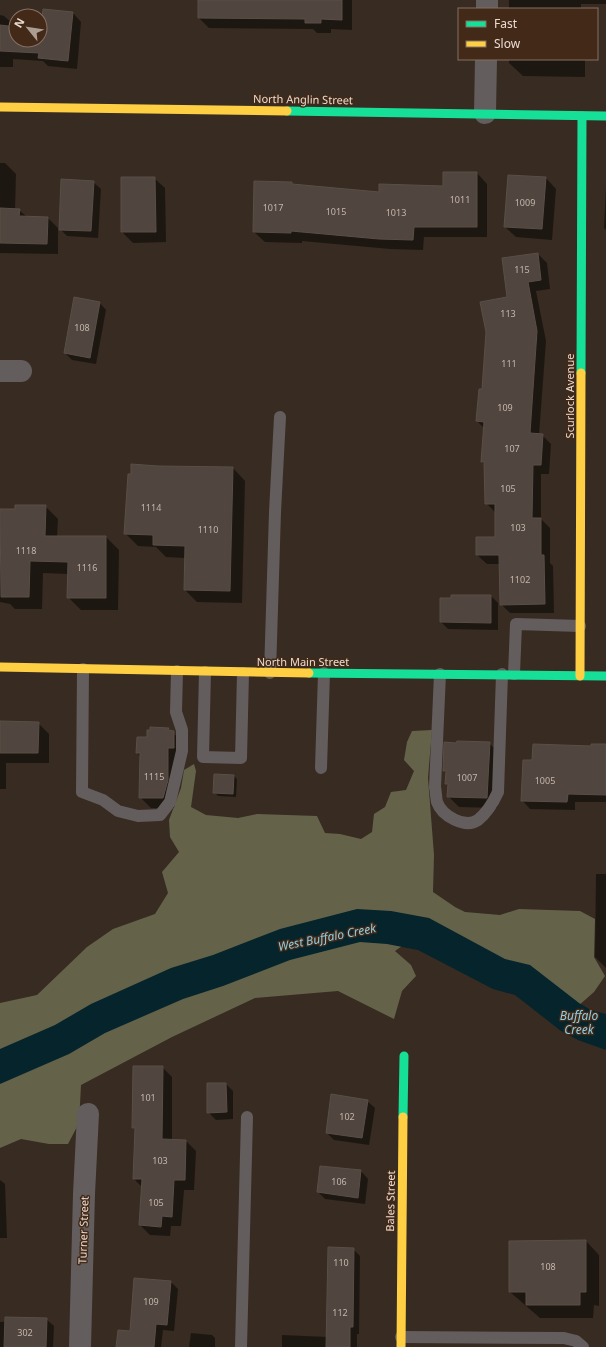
<svg xmlns="http://www.w3.org/2000/svg" width="606" height="1347" font-family="'Noto Sans',sans-serif">
  <style>
    .forest { fill: #64634a }
    .water { fill: #05242b }
    .shadow { fill: #0007 }
    .building { fill: #50453f; stroke: #5a4e47 }
    .lines { fill: none; stroke-linecap: round; stroke-linejoin: round }
    .lane { stroke: #635d5d; stroke-width: 12 }
    .street { stroke: #635d5d; stroke-width: 22 }
    .fast { stroke: #16e098; stroke-width: 9 }
    .slow { stroke: #ffcf43; stroke-width: 9 }
    .labels { text-anchor: middle; dominant-baseline: central; stroke-width: 3; stroke-linejoin: round; paint-order: stroke }
    .number-label { font-size: 9px; fill: #c4b6ac }
    .street-label { font-size: 11px; fill: #ebdbd0; stroke: #422918 }
    .water-label { font-size: 12px; font-style: italic; fill: #8dcfe4; stroke: #422918 }
  </style>
  <rect width="100%" height="100%" fill="#382b22"/>
  <polygon class="forest" points="432,730 428,778 434,855 433,892 455,907 465,912 500,915 519,909 580,911 595,919 594,957 605,976 594,992 577,1007 409,941 395,951 411,965 416,976 402,991 394,1019 338,991 255,998 172,1037 81,1085 79,1123 68,1144 49,1144 21,1139 0,1148 0,1003 37,995 87,947 113,929 155,914 168,893 162,872 179,852 170,837 169,820 181,788 184,770 194,764 196,771 191,807 206,815 238,818 257,814 317,816 325,833 340,834 361,839 372,832 374,814 385,807 391,792 406,790 414,771 404,760 407,742 412,731"/>
  <polygon class="water" points="357,909 391,911 429,918 505,959 530,965 579,1003 591,1010 606,1014 606,1050 578,1040 561,1031 515,995 493,989 418,950 387,944 360,942 290,960 223,986 183,999 105,1033 69,1054 0,1084 0,1049 55,1025 91,1004 171,968 213,955 280,929"/>
  <g class="shadow">
    <polygon points="199,0 352,0 352,30 331,29 331,33 317,33 313,29 209,28 199,18"/>
    <polygon points="509,0 606,0 606,4 581,4 581,9 509,9"/>
    <polygon points="73,13 81,22 77,69 48,66 43,61 13,59 13,67 0,67 0,15 4,16 13,24 13,27 16,28 16,40 40,40 40,30"/>
    <polygon points="509,59 585,59 585,77 523,76 509,63"/>
    <polygon points="0,163 5,163 16,174 15,210 19,210 27,217 48,218 58,228 58,254 0,253"/>
    <polygon points="477,173 487,184 487,237 424,237 423,250 390,249 302,241 302,243 265,242 254,232 292,183 294,185 380,193 444,187"/>
    <polygon points="122,178 154,178 165,188 166,242 133,243 122,232"/>
    <polygon points="546,178 556,189 552,240 516,237 505,227"/>
    <polygon points="93,182 101,189 98,238 67,236 60,229"/>
    <polygon points="606,187 606,230 604,228"/>
    <polygon points="538,254 547,263 550,289 536,291 546,341 539,435 542,435 551,444 549,474 541,474 541,519 550,528 550,563 553,566 554,613 510,613 501,604 500,564 487,564 477,555 496,538 496,513 486,503 485,465 482,462 484,428 477,421 483,390 508,298"/>
    <polygon points="99,302 106,310 96,364 72,360 65,353"/>
    <polygon points="158,467 233,468 245,481 242,603 197,602 185,590 185,558 166,557 156,547 138,546 125,533"/>
    <polygon points="45,506 58,519 57,537 106,537 119,550 118,610 81,610 68,597 68,574 43,573 42,609 15,609 10,604 0,602 0,510 16,510"/>
    <polygon points="491,596 498,603 498,630 448,629 441,622"/>
    <polygon points="0,722 38,723 49,734 49,763 6,763 6,789 0,789"/>
    <polygon points="168,729 185,743 178,791 174,808 151,808 140,797 141,757 137,753 151,731"/>
    <polygon points="489,743 500,754 497,808 459,807 448,796 449,786 446,783 446,773 444,771"/>
    <polygon points="606,745 606,802 575,802 575,810 530,809 522,800 533,761"/>
    <polygon points="215,775 234,776 237,779 236,797 218,796 214,792"/>
    <polygon points="596,874 606,874 606,968 595,957"/>
    <polygon points="134,1067 162,1067 172,1077 172,1141 186,1141 196,1151 194,1190 184,1190 181,1226 171,1226 170,1236 150,1235 140,1225 142,1187 134,1179 136,1130 133,1128"/>
    <polygon points="226,1084 233,1091 233,1119 216,1120 208,1112"/>
    <polygon points="367,1101 375,1108 369,1145 334,1140 327,1133"/>
    <polygon points="321,1167 361,1171 368,1179 365,1204 325,1199 318,1192"/>
    <polygon points="0,1180 5,1184 7,1238 0,1238"/>
    <polygon points="586,1241 599,1255 599,1306 594,1305 593,1318 540,1318 510,1292"/>
    <polygon points="353,1249 360,1256 359,1334 357,1334 357,1347 282,1347 282,1335 328,1337"/>
    <polygon points="171,1282 178,1289 174,1331 163,1330 161,1347 117,1347"/>
    <polygon points="46,1319 54,1326 53,1347 0,1347 0,1322"/>
    <polygon points="191,1333 212,1335 215,1338 215,1347 189,1347"/>
  </g>
  <g class="building">
    <polygon points="198,0 342,0 342,20 321,19 321,23 305,23 305,19 198,18"/>
    <polygon points="43,9 73,12 68,61 38,58 39,53 0,51 0,25 16,27 16,40 40,40"/>
    <polygon points="443,172 477,172 477,227 414,227 413,240 379,239 291,231 291,233 253,232 254,181 292,182 292,184 379,192 379,184 443,186"/>
    <polygon points="508,175 546,177 542,229 504,227"/>
    <polygon points="121,177 155,177 156,232 121,232"/>
    <polygon points="61,179 94,181 91,231 59,230"/>
    <polygon points="0,208 20,209 19,216 48,217 47,244 0,243"/>
    <polygon points="538,253 541,280 528,282 537,331 530,433 543,434 541,465 533,465 532,518 541,518 541,555 544,555 545,604 500,605 499,555 476,555 476,537 495,537 495,504 485,504 484,462 481,462 484,422 476,421 479,389 482,389 486,332 480,302 507,297 502,258"/>
    <polygon points="74,297 100,302 90,358 64,353"/>
    <polygon points="131,464 158,466 233,467 230,591 184,590 185,546 153,545 153,535 124,534 128,474 131,474"/>
    <polygon points="15,505 46,505 45,536 106,536 106,598 67,598 68,562 30,561 29,597 1,597 0,509 15,509"/>
    <polygon points="451,595 491,595 491,623 440,622 440,598 451,598"/>
    <polygon points="0,721 39,722 38,753 0,753"/>
    <polygon points="150,727 169,728 168,730 174,731 174,748 168,748 168,780 163,798 139,798 140,753 136,753 137,737 147,737 147,730 150,730"/>
    <polygon points="457,741 490,742 487,798 447,797 448,784 445,784 446,771 443,771 444,742 456,743"/>
    <polygon points="533,744 591,746 591,744 606,744 606,795 568,794 567,802 521,801 523,760 532,760"/>
    <polygon points="214,774 234,775 233,794 213,793"/>
    <polygon points="133,1066 163,1066 162,1139 186,1140 185,1180 174,1180 172,1217 162,1216 161,1227 139,1225 142,1179 133,1179 135,1128 132,1128"/>
    <polygon points="207,1083 226,1083 227,1112 207,1113"/>
    <polygon points="331,1094 368,1100 362,1138 326,1133"/>
    <polygon points="320,1166 361,1170 358,1198 317,1192"/>
    <polygon points="586,1240 586,1292 580,1292 580,1305 526,1305 526,1292 509,1292 509,1241"/>
    <polygon points="328,1247 354,1248 353,1327 350,1327 350,1347 326,1347"/>
    <polygon points="134,1278 171,1281 167,1325 156,1324 154,1347 116,1347 118,1330 130,1331"/>
    <polygon points="5,1317 47,1318 46,1347 4,1347"/>
  </g>
  <g class="lines">
    <g class="lane">
      <polyline points="83,669 82,792 103,800 118,811 138,816 160,815 170,802 182,751 182,730 176,712 177,671"/>
      <polyline points="205,672 203,757 241,758 243,673"/>
      <polyline points="270,673 275,512 280,417"/>
      <path d="M440,674L435,787C436,792 436,798 437,802C442,816 465,829 478,820C488,812 493,803 498,792L502,674"/>
      <polyline points="514,674 516,624 580,626"/>
      <polyline points="321,768 324,673"/>
      <polyline points="401,1337 564,1338 576,1341 583,1347"/>
      <polyline points="241,1347 247,1117"/>
    </g>
    <g class="street">
      <polyline points="487,9 487,0"/>
      <polyline points="485,113 486,59"/>
      <polyline points="0,371 21,371"/>
      <polyline points="80,1347 84,1194 88,1114"/>
    </g>
    <g class="fast">
      <polyline points="287,111 606,116"/>
      <polyline points="581,373 582,116"/>
      <polyline points="309,673 606,676"/>
      <polyline points="403,1117 404,1056"/>
    </g>
    <g class="slow">
      <polyline points="0,107 287,111"/>
      <polyline points="0,667 309,673"/>
      <polyline points="580,676 581,373"/>
      <polyline points="401,1347 403,1117"/>
    </g>
  </g>
  <g class="labels">
    <g class="number-label">
      <text x="460" y="199">1011</text>
      <text x="525" y="202">1009</text>
      <text x="273" y="207">1017</text>
      <text x="336" y="211">1015</text>
      <text x="396" y="212">1013</text>
      <text x="522" y="269">115</text>
      <text x="508" y="313">113</text>
      <text x="82" y="327">108</text>
      <text x="509" y="363">111</text>
      <text x="505" y="407">109</text>
      <text x="512" y="448">107</text>
      <text x="508" y="488">105</text>
      <text x="151" y="507">1114</text>
      <text x="518" y="527">103</text>
      <text x="208" y="529">1110</text>
      <text x="26" y="550">1118</text>
      <text x="87" y="567">1116</text>
      <text x="520" y="579">1102</text>
      <text x="154" y="776">1115</text>
      <text x="467" y="777">1007</text>
      <text x="545" y="780">1005</text>
      <text x="148" y="1097">101</text>
      <text x="347" y="1116">102</text>
      <text x="160" y="1160">103</text>
      <text x="339" y="1181">106</text>
      <text x="156" y="1202">105</text>
      <text x="341" y="1262">110</text>
      <text x="548" y="1266">108</text>
      <text x="151" y="1301">109</text>
      <text x="340" y="1312">112</text>
      <text x="25" y="1332">302</text>
    </g>
    <g class="street-label">
      <text transform="translate(303 99) rotate(1)">North Anglin Street</text>
      <text transform="translate(569 396) rotate(-90)">Scurlock Avenue</text>
      <text x="303" y="661">North Main Street</text>
      <text transform="translate(390 1201) rotate(-89)">Bales Street</text>
      <text transform="translate(83 1230) rotate(-88)">Turner Street</text>
    </g>
    <g class="water-label">
      <text transform="translate(327 937) rotate(-11)">West Buffalo Creek</text>
      <text x="579" y="1015">Buffalo<tspan x="579" dy="14">Creek</tspan></text>
    </g>
  </g>
  <rect x="458" y="8" width="140" height="52" fill="#422918" stroke="#867062"/>
  <rect x="466" y="21" width="20" height="6" fill="#16e098" stroke="#867062"/>
  <text x="494" y="28" font-size="12" fill="#ebdbd0">Fast</text>
  <rect x="466" y="41" width="20" height="6" fill="#ffcf43" stroke="#867062"/>
  <text x="494" y="48" font-size="12" fill="#ebdbd0">Slow</text>
  <g transform="translate(28 28) rotate(300)"><circle r="19" fill="#422918" stroke="#867062"/>
  <path d="M0-3L7 15L0 10L-7 15Z" fill="#ac9d93"/>
  <text y="-6" font-size="11" font-weight="bold" text-anchor="middle" fill="#ebdbd0">N</text>
  </g>
</svg>
